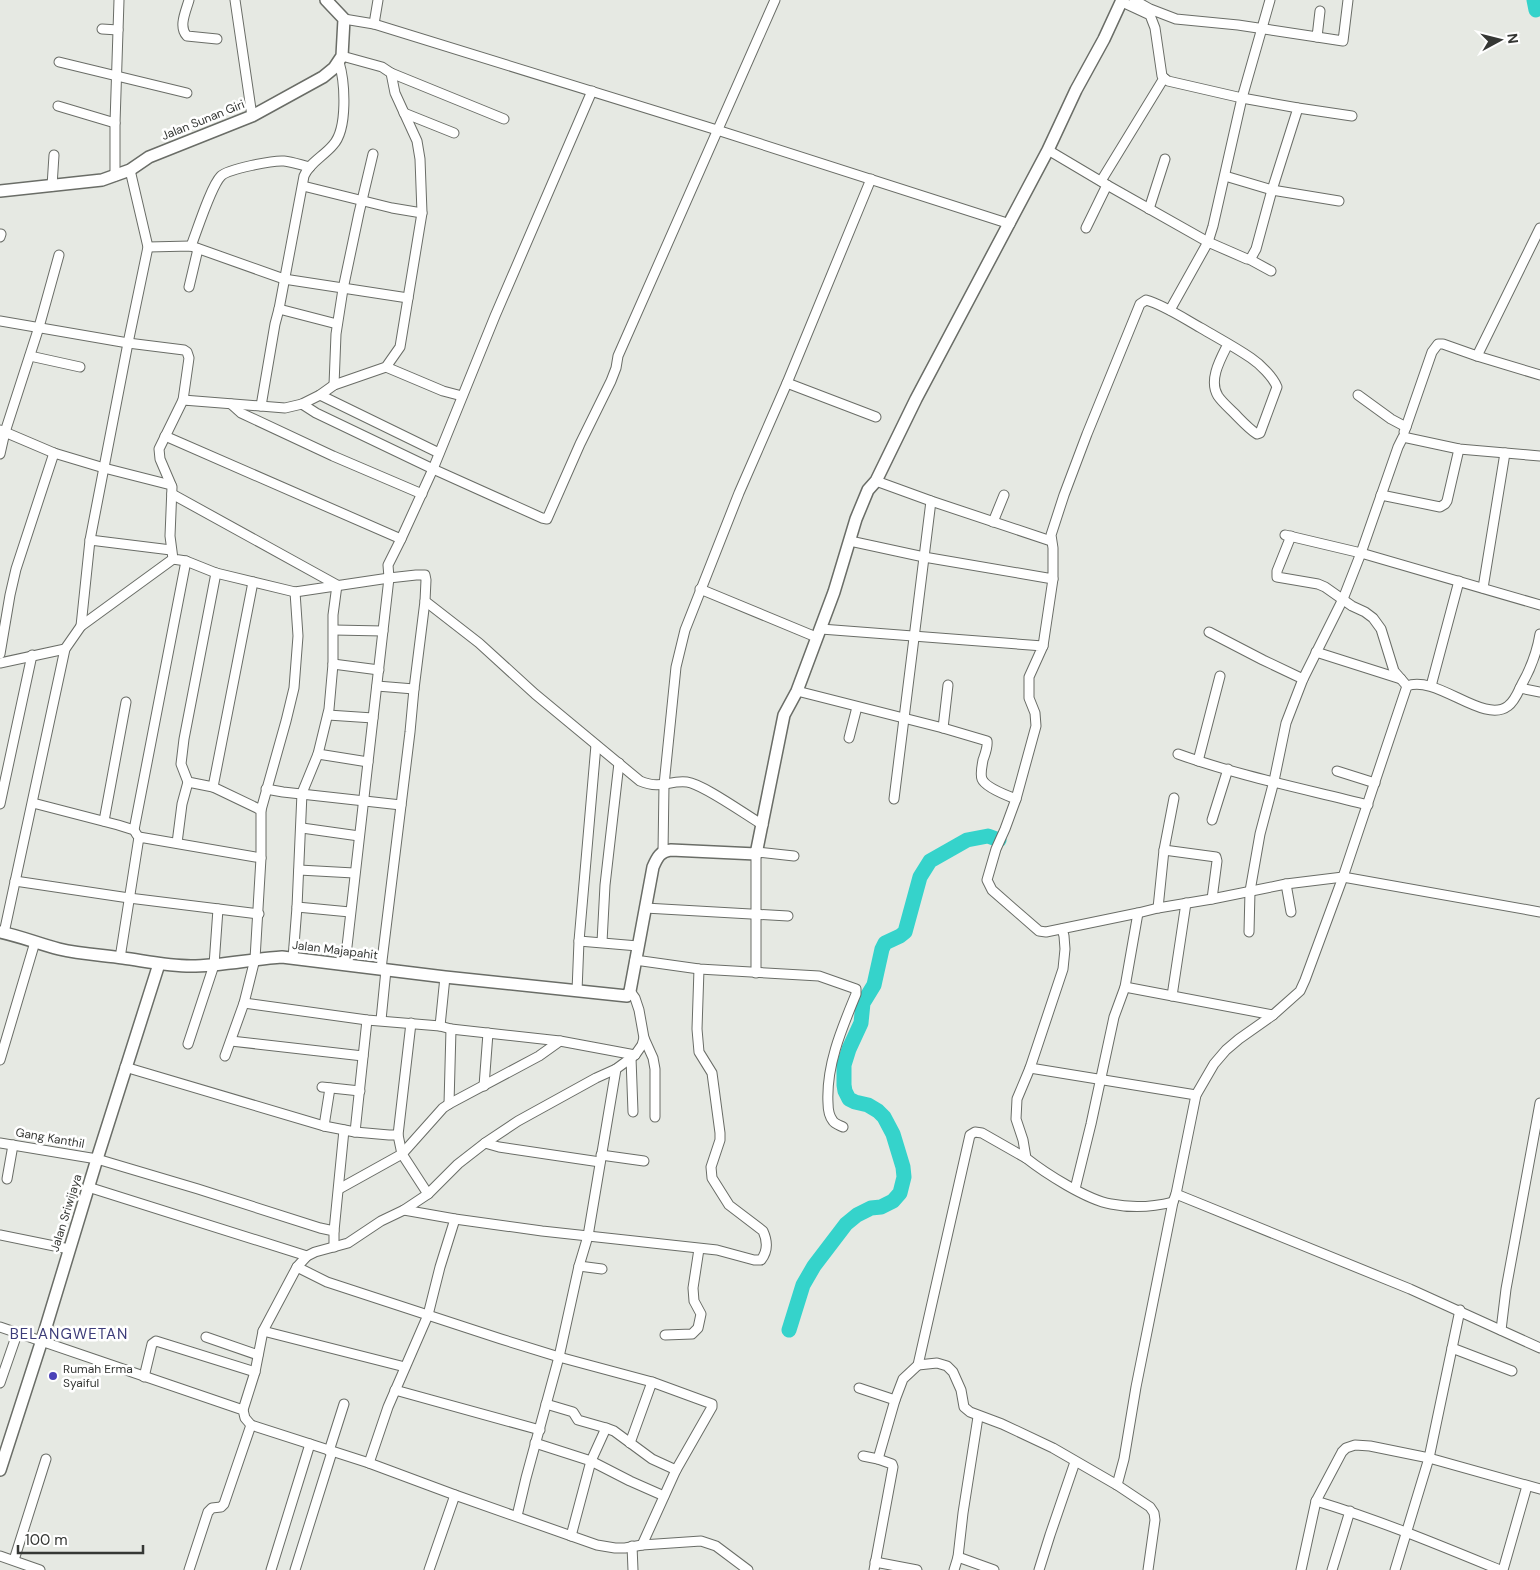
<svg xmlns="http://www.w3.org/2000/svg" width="1540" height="1570" font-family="'DM Sans',sans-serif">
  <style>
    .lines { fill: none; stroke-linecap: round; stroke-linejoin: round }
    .river { stroke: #35d3cb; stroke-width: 15 }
    .minor-casing { stroke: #6a6d67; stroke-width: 11 }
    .tertiary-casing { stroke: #6a6d67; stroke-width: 14 }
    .minor { stroke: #fff; stroke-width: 9 }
    .tertiary { stroke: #fff; stroke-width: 11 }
    .poi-dot { fill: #4b42b8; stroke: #fff; stroke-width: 2 }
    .labels { text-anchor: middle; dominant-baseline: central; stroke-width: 5; stroke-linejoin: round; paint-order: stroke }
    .street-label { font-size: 12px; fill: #353734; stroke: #fff }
    .poi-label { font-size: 12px; fill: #353734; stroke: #fff; text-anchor: start }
    .quarter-label { font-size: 15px; letter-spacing: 1px; fill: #3c3c79; stroke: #fff }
  </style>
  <rect width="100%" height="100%" fill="#e6e9e3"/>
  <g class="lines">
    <g class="river">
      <polyline points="1534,0 1536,10"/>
      <polyline points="789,1330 803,1285 814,1266 846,1224 857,1215 871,1208 881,1207 893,1201 900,1193 904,1177 903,1167 893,1134 884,1117 878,1111 868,1105 855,1102 849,1099 845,1091 844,1085 844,1065 849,1049 861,1023 863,1003 874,985 882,949 885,943 900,936 905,932 920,877 930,861 967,840 988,836 999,840"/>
    </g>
    <defs>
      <g id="minor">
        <path d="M189,0C186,11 178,27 187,36L217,39"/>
        <polyline points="235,0 252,116"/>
        <polyline points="1134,0 1150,9 1176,19 1238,25 1317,37 1320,11"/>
        <polyline points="1122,2 1150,15 1155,28 1162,76 1164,78 1168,81 1242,98 1298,108 1352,116"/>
        <polyline points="344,19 374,24 717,130 1010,224"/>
        <polyline points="374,24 378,0"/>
        <polyline points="102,29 118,30"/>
        <polyline points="1317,37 1343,41 1348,0"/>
        <path d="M342,56L382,67L391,73L395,93L417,141L420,159L422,213L400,347L386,367L334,385L320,395L302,404L285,408L183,400L159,449L160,459L172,487L170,536L173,559L186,561L216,573L295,592L389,578L416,575H425L426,580L425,601L479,643L535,694L640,781C662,790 668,780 687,782C703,784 746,815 763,825"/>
        <polyline points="59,62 187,93"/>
        <polyline points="391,73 504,119"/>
        <polyline points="58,106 115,123"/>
        <polyline points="404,113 454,133"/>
        <polyline points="1048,150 1107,185 1208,242 1247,259 1251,258 1256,249 1272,190 1298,108"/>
        <polyline points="115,176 115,123 119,0"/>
        <polyline points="1225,176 1272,190 1339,201"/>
        <polyline points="1101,181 1164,78"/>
        <polyline points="52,186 54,155"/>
        <polyline points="303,186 392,208 422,213"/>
        <polyline points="1149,209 1165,159"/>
        <polyline points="1086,228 1107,185"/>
        <polyline points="0,237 1,234"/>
        <path d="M191,246C197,231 211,186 221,176C228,169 274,160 284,161C293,162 301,165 310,167"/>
        <polyline points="148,247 191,246 284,279 408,298"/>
        <polyline points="1249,259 1271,271"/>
        <polyline points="189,287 198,249"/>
        <polyline points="279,309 337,324"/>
        <polyline points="1170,310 1208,242 1213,226 1242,98 1270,0"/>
        <polyline points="0,321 128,343 184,350 187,352 189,358 183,400"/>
        <polyline points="30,356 80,367"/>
        <polyline points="1477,356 1540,228"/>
        <polyline points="386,367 443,391 462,396"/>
        <polyline points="787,383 876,417"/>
        <polyline points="334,385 336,334 343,289 359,213 373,154"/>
        <polyline points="320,395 439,453"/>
        <polyline points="1358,395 1391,419 1406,427 1404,432"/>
        <polyline points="231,404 241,413 333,456 422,494"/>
        <polyline points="302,404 316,413 433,469 542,518 547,519 580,444 611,381 616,368 618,356 775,0"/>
        <path d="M261,406L275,324L279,309L304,176C309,163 324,156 333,145C348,129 345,82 339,62"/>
        <polyline points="1406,427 1432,352 1438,344 1443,344 1477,356 1540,375"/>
        <polyline points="0,430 54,453 104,468 171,485"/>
        <polyline points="165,436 401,539"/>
        <polyline points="0,454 5,432 39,327 59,255"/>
        <polyline points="876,481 931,501 1051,541"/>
        <polyline points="172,494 337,585 333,615 333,664 329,709 318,754 302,793 297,907 293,958"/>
        <polyline points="1381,495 1440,507 1445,504 1447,501 1459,449"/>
        <polyline points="993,522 1004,495"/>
        <polyline points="1285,535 1361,553 1540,605"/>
        <polyline points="1291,536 1277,571 1277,577 1318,584 1325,587 1352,606 1365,612 1373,618 1381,629 1394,671 1407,686"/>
        <polyline points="90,540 171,550"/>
        <path d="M850,541L924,557L1053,579V548L1051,535L1064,495L1087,434L1140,304L1146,300C1166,306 1183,318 1201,328C1218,338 1235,347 1251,358C1260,364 1273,377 1277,387L1260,433L1257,434C1249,429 1241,420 1234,413C1229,408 1222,402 1218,396C1208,380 1221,358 1228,344"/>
        <polyline points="216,573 184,739 181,764 188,782 213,787 261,810"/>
        <polyline points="1483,588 1505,453"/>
        <polyline points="700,589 816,637"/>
        <polyline points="81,626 90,540 128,343 148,247 130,170"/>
        <polyline points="821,629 1043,646 1029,677 1029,698 1035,713 1036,726 1016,799"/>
        <polyline points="334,630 383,631"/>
        <polyline points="1209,632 1263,660 1303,679"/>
        <polyline points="1043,646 1053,579"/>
        <polyline points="1316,652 1401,679"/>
        <polyline points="0,654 10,595 16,569 54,453"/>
        <polyline points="0,663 65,649"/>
        <polyline points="333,664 379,670"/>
        <polyline points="377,686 414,689"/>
        <polyline points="1431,686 1459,581"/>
        <polyline points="1520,688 1540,692"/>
        <path d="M797,691L943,728L987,741C988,747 985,754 983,760C982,766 980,774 982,779C985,787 1008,796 1016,799L1005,829L996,849L987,880L992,890L1039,931L1046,932L1138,913L1158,908L1212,899L1286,884L1343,877L1540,912"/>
        <polyline points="328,715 373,718"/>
        <polyline points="943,728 948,685"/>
        <polyline points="849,738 857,707"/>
        <polyline points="318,754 368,762"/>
        <path d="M1178,754C1239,776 1305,789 1368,805"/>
        <polyline points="1198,761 1220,676"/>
        <polyline points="1337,771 1375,783"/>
        <polyline points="213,787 253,582"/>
        <polyline points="266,789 283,792 401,805"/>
        <polyline points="894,799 931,501"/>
        <polyline points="33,803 118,825 134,830 137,835"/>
        <polyline points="0,804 32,655"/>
        <polyline points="1212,820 1228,769"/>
        <polyline points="104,821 126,702"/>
        <polyline points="302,828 359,836"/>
        <polyline points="134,830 186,561"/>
        <polyline points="177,843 182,804 188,782"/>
        <polyline points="1164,850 1216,857 1217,861 1212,899"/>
        <polyline points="663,852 664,785 676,667 685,630 739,493 787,383 871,179"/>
        <polyline points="757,852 794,856"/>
        <polyline points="756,855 756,973"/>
        <polyline points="299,870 354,873"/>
        <polyline points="15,881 129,898 259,914"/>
        <polyline points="1286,884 1291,912"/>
        <polyline points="297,907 350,912"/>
        <polyline points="645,908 788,916"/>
        <polyline points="1158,908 1164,850 1174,798"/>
        <path d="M1062,929L1064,936L1065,949L1063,969L1030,1068L1017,1099L1016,1119L1023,1140L1026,1158C1045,1173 1087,1200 1111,1204C1131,1208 1153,1207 1173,1202"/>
        <polyline points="1249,932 1250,891 1260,834 1274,781 1286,723 1303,679 1343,599 1361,553 1398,447 1403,437 1459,449 1540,456"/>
        <polyline points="4,933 65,649 81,626 173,559"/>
        <polyline points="579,941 638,946"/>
        <polyline points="602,942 605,885 619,763"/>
        <polyline points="120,958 139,837 261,858"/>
        <path d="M635,960L699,969L819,976L856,989V994C842,1028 826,1065 828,1103C828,1109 829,1116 833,1121C835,1124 839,1125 843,1127"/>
        <polyline points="345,964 389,578 388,565 401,539 433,469 495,316 592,91"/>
        <polyline points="381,969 410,732 414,689 425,601"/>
        <polyline points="1125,987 1273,1015"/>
        <polyline points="577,991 579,941 596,745"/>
        <polyline points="630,991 635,998 639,1010 644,1038 653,1058 655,1069 655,1117"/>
        <polyline points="1172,996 1186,903"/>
        <polyline points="244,1003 367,1020 440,1026 451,1029 560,1041 635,1055 642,1045 644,1038"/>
        <polyline points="381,1020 386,970"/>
        <polyline points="440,1026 445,977"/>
        <polyline points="231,1041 363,1056"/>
        <polyline points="188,1044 214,965 218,909"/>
        <polyline points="225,1056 244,1003 255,959 261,858 261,810 286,721 294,688 298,636 295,592"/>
        <polyline points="631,1058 633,1112"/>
        <polyline points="0,1060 35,942"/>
        <polyline points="125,1067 324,1126 355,1132 389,1135 398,1135 402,1154 428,1194"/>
        <polyline points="1030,1068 1196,1095"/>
        <polyline points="484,1086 488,1033"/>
        <polyline points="322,1087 360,1091"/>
        <polyline points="449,1104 451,1029"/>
        <polyline points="324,1126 330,1088"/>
        <polyline points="355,1132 367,1020"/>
        <polyline points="398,1135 411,1023"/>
        <polyline points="0,1143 97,1159 198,1189 320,1228 334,1231 334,1247"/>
        <polyline points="485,1143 499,1147 600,1162"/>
        <polyline points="601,1155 644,1161"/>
        <polyline points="7,1179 13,1145"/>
        <polyline points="88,1187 307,1256"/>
        <polyline points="339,1189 402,1154 443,1108 449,1104 539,1056 560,1041"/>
        <polyline points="1075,1189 1091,1124 1114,1017 1125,987 1138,913"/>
        <polyline points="1176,1194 1410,1289 1540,1348"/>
        <path d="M404,1210L455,1219L542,1231L717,1250L754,1260H761C768,1251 768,1242 763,1231L729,1205L712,1178L711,1167L720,1140V1133L712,1073L699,1052L697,1029L699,969"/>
        <polyline points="334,1231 344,1130"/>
        <polyline points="0,1235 69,1249"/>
        <polyline points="579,1266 602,1269"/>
        <polyline points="297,1267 327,1282 501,1339 559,1357 652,1382 712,1404 712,1407 676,1470 642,1545"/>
        <polyline points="0,1327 243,1410 245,1418 251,1425 369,1463 455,1495 597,1545 615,1548 625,1548 642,1545 701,1541 716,1546 748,1570"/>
        <polyline points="1501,1330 1506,1289 1540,1103"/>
        <polyline points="263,1331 405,1367"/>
        <polyline points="665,1335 692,1334 698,1328 701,1314 694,1301 693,1288 699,1249"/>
        <polyline points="206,1337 258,1355"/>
        <polyline points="1452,1348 1512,1371"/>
        <polyline points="918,1365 937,1363 947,1366 953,1372 961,1390 964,1407 970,1412 1002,1424 1053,1448 1117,1485 1150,1507 1154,1513 1155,1520 1148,1570"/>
        <polyline points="144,1377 152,1344 156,1341 255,1372"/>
        <polyline points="0,1383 17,1334"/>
        <polyline points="859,1388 895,1400"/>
        <polyline points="395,1390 540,1430"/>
        <polyline points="546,1404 573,1412 578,1420 606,1428"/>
        <polyline points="243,1410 255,1372 263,1331 297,1267 307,1256 315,1252 348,1243 381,1221 404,1210 428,1194 458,1164 485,1143 518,1121 596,1078 616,1069"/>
        <polyline points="535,1443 591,1461 630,1481 664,1496"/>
        <polyline points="630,1443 652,1382"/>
        <polyline points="329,1451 344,1404"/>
        <polyline points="863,1456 878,1459"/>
        <polyline points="369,1463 388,1407 428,1315 440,1267 455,1219"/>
        <path d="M1117,1485L1124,1459L1136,1387L1173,1202L1176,1194L1196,1095L1214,1064L1226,1050L1239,1039L1273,1015L1300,991L1305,980L1343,877L1407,686C1436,674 1484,725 1508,706C1515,701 1518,692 1522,684C1531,668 1537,652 1540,634"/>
        <path d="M1316,1501C1379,1520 1439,1545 1500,1570"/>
        <polyline points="517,1516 526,1478 559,1357 579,1266 588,1236 616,1069 635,1055"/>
        <polyline points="571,1536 591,1461 606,1428 614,1431 652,1459 676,1470"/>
        <polyline points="632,1546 633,1570"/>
        <polyline points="0,1556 40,1570"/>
        <polyline points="958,1557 994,1570"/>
        <polyline points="14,1560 46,1459"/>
        <polyline points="875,1562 917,1570"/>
        <polyline points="189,1570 208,1512 212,1508 221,1507 224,1504 251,1425"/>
        <polyline points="271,1570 310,1444"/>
        <polyline points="295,1570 332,1452"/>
        <polyline points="429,1570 455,1495"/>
        <polyline points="874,1570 893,1467 892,1464 878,1459 895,1400 903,1379 918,1365 970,1135 975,1132 982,1133 1026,1158"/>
        <polyline points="954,1570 958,1557 963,1513 978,1417"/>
        <polyline points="1039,1570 1050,1535 1075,1462"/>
        <polyline points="1301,1570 1316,1501 1342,1452 1346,1448 1355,1445 1370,1446 1429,1458 1540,1489"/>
        <polyline points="1332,1570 1350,1511"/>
        <polyline points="1395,1570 1429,1458 1460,1310"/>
        <polyline points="1503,1570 1527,1486"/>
      </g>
      <g id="tertiary">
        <polyline points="0,191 102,180 130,170 149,157 252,116 323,77 334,68 342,56 344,19 326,0"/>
        <path d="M0,932C20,936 39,944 59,949C80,954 101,955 123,958C145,961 168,966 191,966C221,966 252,959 282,957L445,977L627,996L630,991L653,867C657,858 660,851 671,850L756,854L784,715L797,691L834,592L856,519L868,490L876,481L916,399L1048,150L1076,90L1104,39L1122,0"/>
        <polyline points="0,1470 42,1340 97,1159 159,964"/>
      </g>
    </defs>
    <use href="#minor" class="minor-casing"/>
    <use href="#tertiary" class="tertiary-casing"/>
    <use href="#minor" class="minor"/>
    <use href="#tertiary" class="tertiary"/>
  </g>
  <circle class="poi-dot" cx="53" cy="1376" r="5"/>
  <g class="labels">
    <g class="street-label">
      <text transform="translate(203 120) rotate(-22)">Jalan Sunan Giri</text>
      <text transform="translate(335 950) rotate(7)">Jalan Majapahit</text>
      <text transform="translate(50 1138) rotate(10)">Gang Kanthil</text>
      <text transform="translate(66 1213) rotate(-73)">Jalan Sriwijaya</text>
    </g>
    <g class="poi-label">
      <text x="63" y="1369">Rumah Erma<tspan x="63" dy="14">Syaiful</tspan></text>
    </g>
    <g class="quarter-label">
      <text x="69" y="1334">BELANGWETAN</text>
    </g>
  </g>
  <g transform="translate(1500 40) rotate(83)" stroke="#ffffff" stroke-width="4" paint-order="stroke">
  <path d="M0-4L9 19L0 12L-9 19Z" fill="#353734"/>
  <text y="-8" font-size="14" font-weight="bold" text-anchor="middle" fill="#353734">N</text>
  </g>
  <path d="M18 1545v8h125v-8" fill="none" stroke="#353734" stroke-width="2.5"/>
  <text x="25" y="1545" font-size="15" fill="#353734" stroke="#ffffff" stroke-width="4" paint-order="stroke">100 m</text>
</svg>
